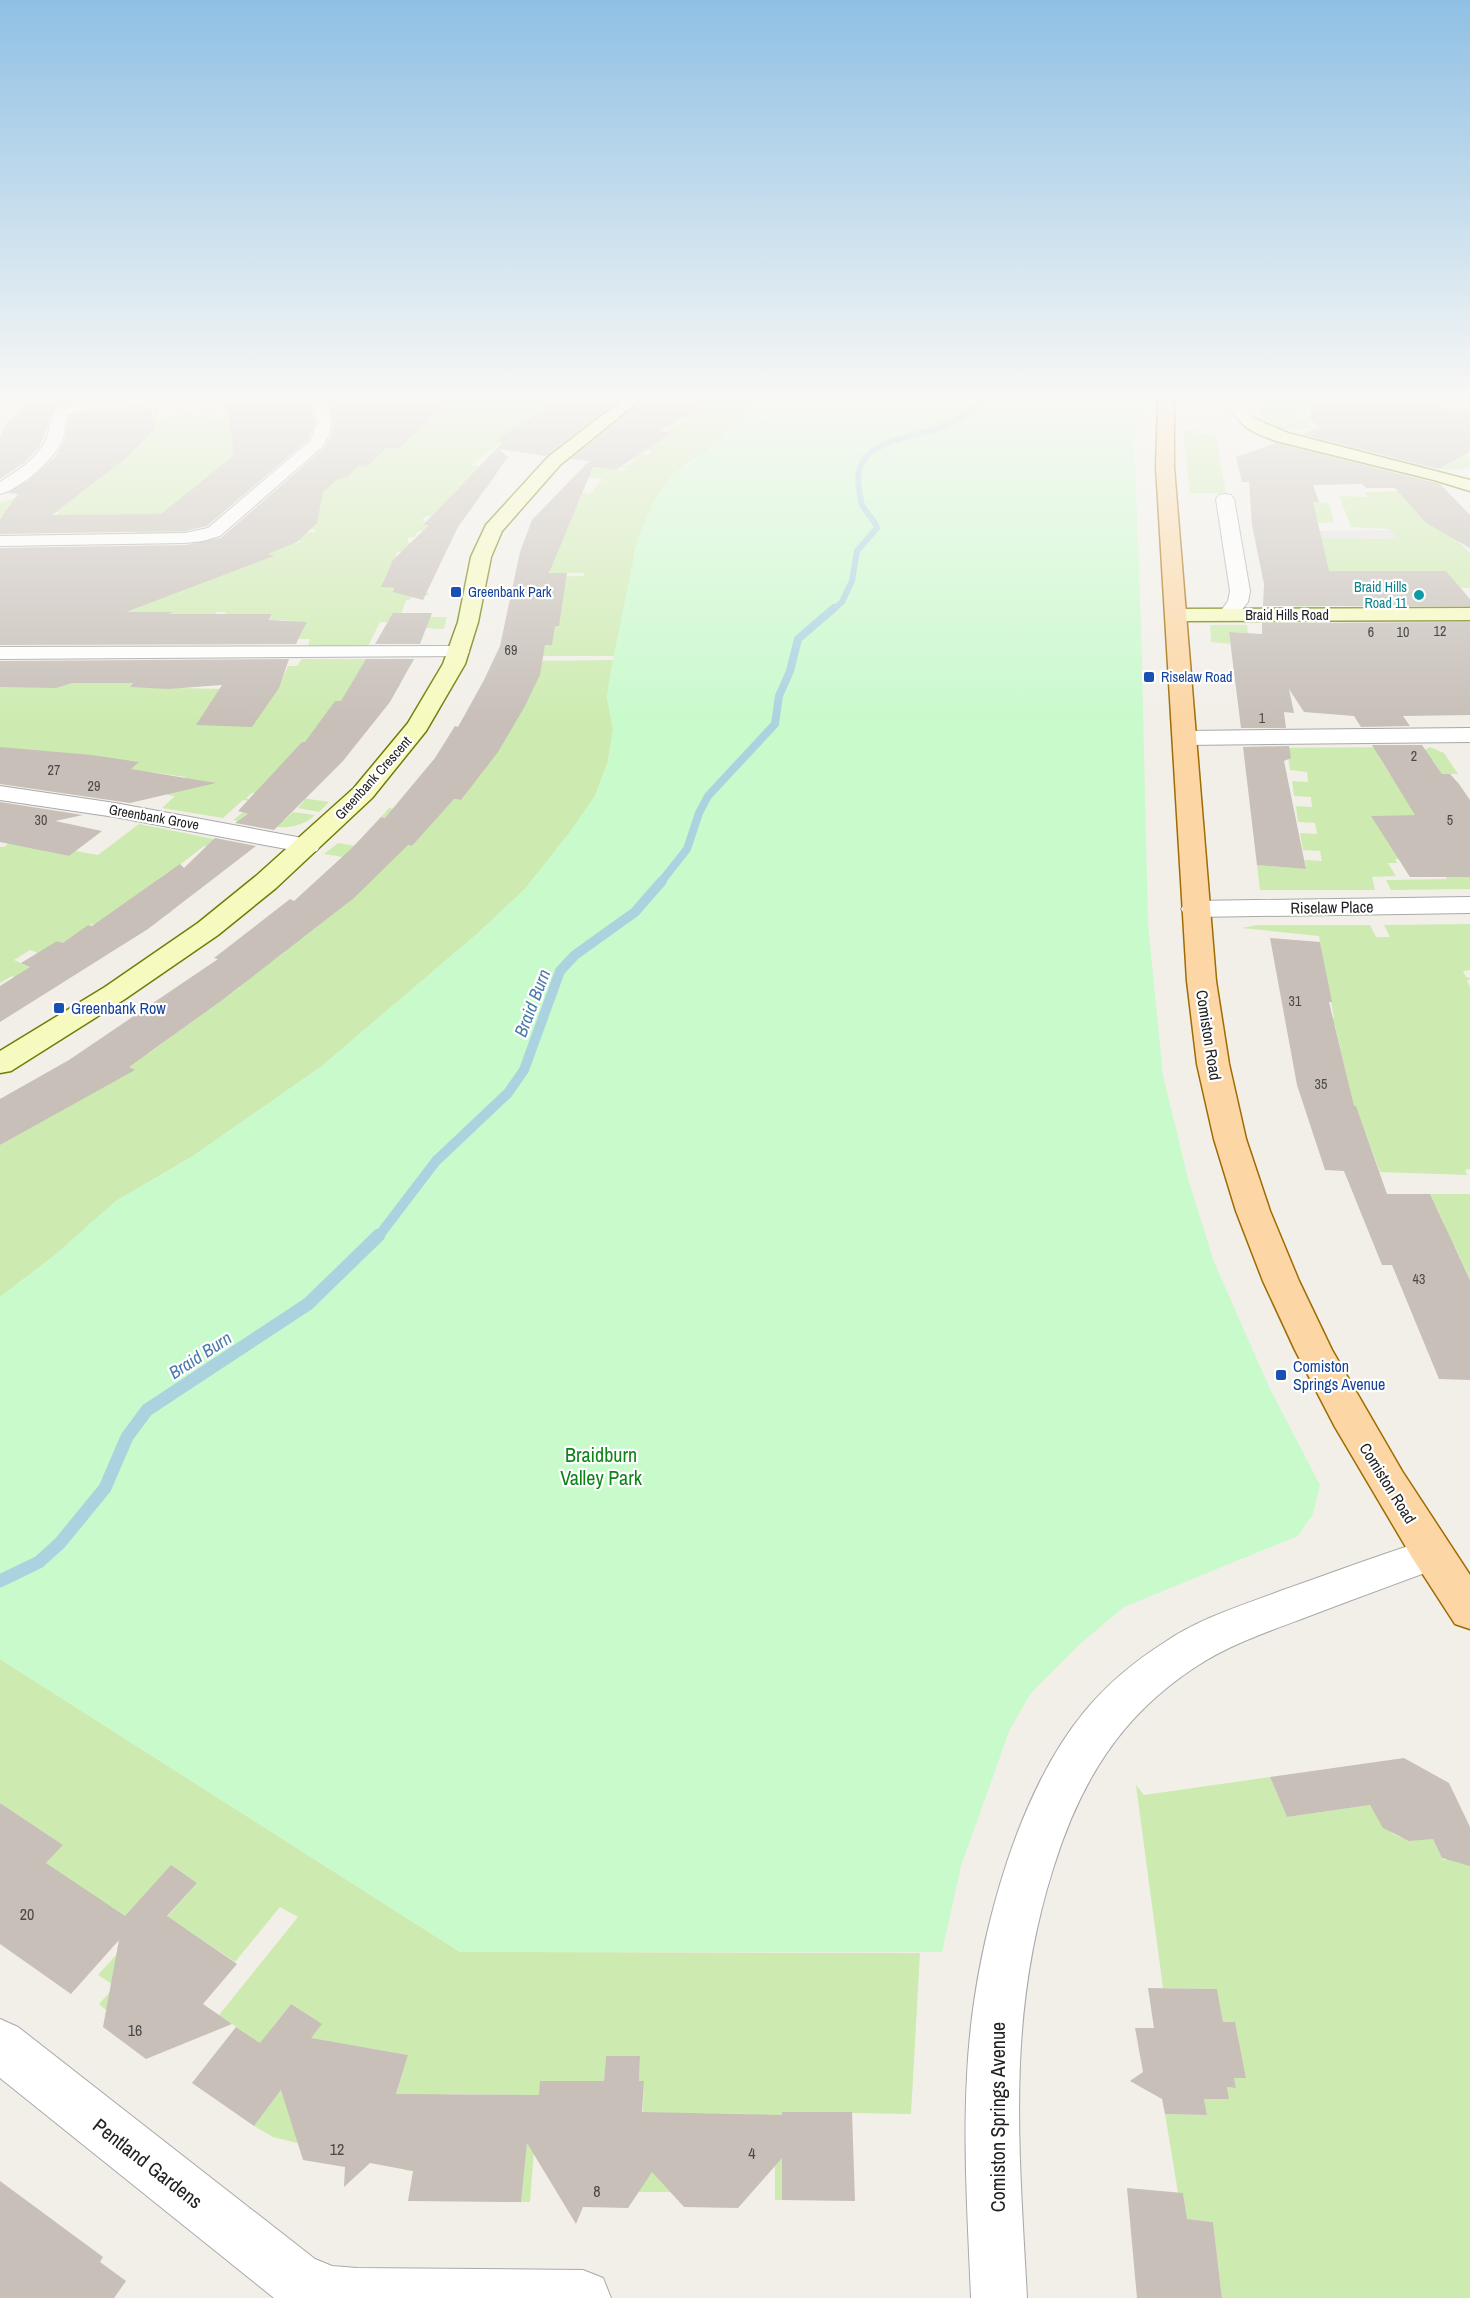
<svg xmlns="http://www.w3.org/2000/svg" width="1470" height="2298" font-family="'Archivo Narrow',sans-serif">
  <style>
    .grass { fill: #cdebb0 }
    .park { fill: #c8facc }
    .parking { fill: #e2e2e2 }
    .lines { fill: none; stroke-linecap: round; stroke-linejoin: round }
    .stream-far3 { stroke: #aad3df; stroke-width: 6 }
    .stream-far2 { stroke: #aad3df; stroke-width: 8 }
    .stream-far1 { stroke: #aad3df; stroke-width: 10 }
    .stream { stroke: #aad3df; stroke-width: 13 }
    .building { fill: #c7bfb8 }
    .street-casing { stroke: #a9a9a9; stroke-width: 2 }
    .secondary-casing { stroke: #707d05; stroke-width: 3 }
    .primary-casing { stroke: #a06b00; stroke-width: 3 }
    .street { fill: #fff; fill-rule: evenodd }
    .secondary { fill: #f7fabf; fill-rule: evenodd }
    .primary { fill: #fcd6a4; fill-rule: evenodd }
    .transit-dot { fill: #1a4fb4; stroke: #fff; stroke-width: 2 }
    .culture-dot { fill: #0f9aa8; stroke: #fff; stroke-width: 2 }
    .labels { text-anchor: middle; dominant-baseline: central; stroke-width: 4.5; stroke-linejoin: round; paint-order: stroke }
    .far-culture-label { font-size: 14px; fill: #0d838f; stroke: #fff; text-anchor: end }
    .far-transit-label { font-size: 14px; fill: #164399; stroke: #fff; text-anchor: start }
    .far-street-label { font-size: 14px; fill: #222; stroke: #fff }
    .number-label { font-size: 14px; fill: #4b4948 }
    .street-label { font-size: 16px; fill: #222; stroke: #fff }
    .transit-label { font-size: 16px; fill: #164399; stroke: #fff; text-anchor: start }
    .near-number-label { font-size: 16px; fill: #4b4948 }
    .water-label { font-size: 18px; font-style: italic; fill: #4a7aab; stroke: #fff }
    .near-park-label { font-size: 20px; fill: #0c8416; stroke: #fff }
    .near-street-label { font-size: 20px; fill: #222; stroke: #fff }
  </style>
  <rect width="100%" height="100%" fill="#f2efe9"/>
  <g class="grass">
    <path d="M269,400L270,409L297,410L295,400H308L311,416L214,484L199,483L194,487L181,525L191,532L134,534L137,529L120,514H107L97,529L45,530L59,512L0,516V502C11,501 43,488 50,479C58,467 69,430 70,416L73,413L96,408L95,414L153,419L154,409H158V417L182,416V411H189L191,417L210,414L211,418L224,417L223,404H226L227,414H229L260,409L259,401Z"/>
    <path d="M332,400H344L345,404L374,405L372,400H387L389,404H416L415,400H536L569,405L549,404L537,415L530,414L526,417L529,418L526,421L539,426L520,424L502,438L496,440L529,445L523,449L497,446L471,465L501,467L487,488H457L445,505L473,509L471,511L437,510L431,516H426L422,520L427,521L423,524L429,525L426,529L446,531H418L415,537H409L407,542L431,552H397L395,558H403L384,587L416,593H429V595L412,596L410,600H406L400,617H447L444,629C422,629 402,622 380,622L368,646H308L310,639H299L307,622L285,626L287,620H274L264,639L272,614H262L255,626L211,639L226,612H217L208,626L133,618L0,567L249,550L301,542L298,539L257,534L315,532V529L292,530L327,464L366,467L337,415Z"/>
    <polygon points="705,400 760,400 702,455 685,464 675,474 636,547 614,656 510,656 518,577 584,576 584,573 550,573 552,559 517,558 537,557 565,529 568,528 572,511 581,500 574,499 561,491 590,494 603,479 582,476 584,466 624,471 627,468 587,463 627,466 640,454 648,455 652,451 646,450 647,448 673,428 657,426 658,423 674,426 696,411 680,408 683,406 696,408"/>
    <path d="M1261,400H1451L1435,405L1453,410L1470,409V430L1442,460L1452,462L1464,456L1470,457V467C1443,476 1400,459 1373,452L1427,424L1362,450L1312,437L1355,424L1334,408L1301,409L1304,413L1298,415L1310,423L1305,425L1311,427C1291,434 1267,428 1258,407Z"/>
    <polygon points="1183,430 1195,430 1196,434 1215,435 1226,493 1190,493"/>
    <polygon points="1398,491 1432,527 1443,527 1470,553 1470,588 1460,588 1446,571 1342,578 1358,606 1341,606 1338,603 1330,605 1331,606 1295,607 1291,602 1321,538 1398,539 1389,529 1351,527 1339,496 1368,497 1364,492"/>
    <polygon points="1311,502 1329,503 1334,522 1310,524"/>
    <polygon points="1210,625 1247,625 1248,633 1229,632 1230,644 1211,642"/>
    <polygon points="302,659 414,659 410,667 363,665 352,684 400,685 395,692 348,702 335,701 332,706 380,715 374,718 351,747 303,742 299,746 302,798 329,802 319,812 298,808 305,800 252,793 246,798 254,802 243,800 223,818 162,808 175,796 167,795 186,777 151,772 131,789 112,786 138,762 45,751 43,753 0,754 0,687 26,687 145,666 130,687 227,689 279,686 288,666 297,666"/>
    <polygon points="614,660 607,697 613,730 608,761 595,796 570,832 525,889 478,933 322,1066 193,1156 116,1201 55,1255 0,1297 0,1145 133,1070 109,1057 128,1045 149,1053 240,987 222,980 268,960 273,961 286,951 281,949 286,932 304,937 354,897 379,873 368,861 324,854 338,843 392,852 399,844 412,846 426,830 413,828 417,823 381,817 389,808 426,813 444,798 461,800 515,723 524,661"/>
    <polygon points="1421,747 1379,757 1390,775 1400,775 1470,815 1371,816 1435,859 1395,859 1397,863 1388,863 1396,876 1372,877 1375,890 1260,890 1257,865 1306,869 1305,860 1322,861 1320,851 1303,850 1300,833 1317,834 1315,823 1298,822 1296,806 1312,807 1311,797 1294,796 1292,781 1308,782 1307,772 1290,770 1288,757 1246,748"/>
    <polygon points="1430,747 1444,753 1458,774 1442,774 1433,760 1421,760 1422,752"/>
    <path d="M293,812L315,815C293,836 260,825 233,820L242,813L285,820Z"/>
    <polygon points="69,824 78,826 45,851 68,856 76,851 98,855 139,824 254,847 244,855 204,846 177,867 209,882 168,872 131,900 172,911 165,916 88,925 79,932 80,949 57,941 38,953 30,950 14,960 30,967 26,970 57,986 49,991 12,976 0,983 0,847 4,847 15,839"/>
    <polygon points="1446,877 1470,877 1470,889 1391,890 1386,880 1447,879"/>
    <polygon points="1470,924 1470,970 1463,971 1466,977 1470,978 1470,980 1467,980 1470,987 1470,1169 1465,1170 1467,1175 1380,1172 1356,1107 1318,1105 1349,1086 1335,1025 1310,1023 1309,1017 1334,1018 1319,936 1242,928 1258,925 1370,925 1376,937 1390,937 1384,925"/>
    <polygon points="1430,1194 1470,1194 1470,1279 1455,1247 1431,1247 1444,1223"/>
    <polygon points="0,1659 460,1952 920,1953 911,2114 782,2112 782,2200 775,2200 775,2135 752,2134 752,2114 673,2113 670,2192 639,2192 644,2082 639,2081 640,2056 606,2056 604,2082 535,2137 530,2202 521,2202 531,2095 447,2094 440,2147 416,2147 412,2171 404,2170 418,2121 377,2157 408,2055 332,2042 297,2143 273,2137 254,2126 297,2069 291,2064 321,2024 291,2004 273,2026 267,2048 219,2015 298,1917 280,1907 235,1962 180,1925 106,2010 99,2004 115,1986 98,1975 141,1927 152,1934 197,1883 171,1866 125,1917 10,1901 63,1845 0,1803"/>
    <path d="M1270,1777L1287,1817L1370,1805C1388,1836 1397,1842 1433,1839L1443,1860L1456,1858L1470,1864V2298H1222L1213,2222L1187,2219L1183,2194L1178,2193L1165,2114L1207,2115L1204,2099H1229L1227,2087L1236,2088L1234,2078H1246L1235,2023L1223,2022L1217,1989L1163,1988L1136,1785L1144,1795Z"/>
  </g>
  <polygon class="park" points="760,400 1147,400 1136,422 1134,436 1141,622 1148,924 1163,1076 1189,1182 1214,1262 1270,1389 1320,1485 1313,1514 1298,1536 1124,1607 1081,1643 1031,1693 1010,1729 961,1866 942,1952 460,1952 0,1659 0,1297 55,1255 116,1201 193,1156 322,1066 478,933 525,889 570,832 595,796 608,761 613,730 607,697 610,674 638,537 654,502 673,474 702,455"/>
  <polygon class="parking" points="1390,530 1399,539 1321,538 1319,531"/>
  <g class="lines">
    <path class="stream-far3" d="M833,610L842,602L852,581L857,551L877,528C874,517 862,511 861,501C859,490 856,475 861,465C873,437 924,436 947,425C954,421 972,411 979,406V400"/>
    <polyline class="stream-far2" points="661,882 687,849 699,813 708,796 775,724 779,696 790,671 798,639 834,608"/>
    <polyline class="stream-far1" points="378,1237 436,1161 508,1093 524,1070 560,971 575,955 635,912 662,881"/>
    <polyline class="stream" points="0,1581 39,1562 60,1543 105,1488 127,1437 147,1410 308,1304 379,1235"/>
  </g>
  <g class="building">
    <polygon points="29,400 82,400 54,408 40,446 25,462 0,479 0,437 6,425"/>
    <polygon points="275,400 310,400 315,423 308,440 207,526 185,531 0,534 0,519 18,494 8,493 28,481 55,457 65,440 69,417 90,412 152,408 154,430 126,458 52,515 161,514 234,455 227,404"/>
    <polygon points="330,400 451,400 398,449 387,448 366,467 358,466 348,477 338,479 323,492 317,523 297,542 268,554 274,556 126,612 173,612 168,614 272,614 269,620 307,622 296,644 0,645 0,548 185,545 221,538 324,448 331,437 334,425"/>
    <polygon points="556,400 619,400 546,456 499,449 508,457 458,527 423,600 393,592 394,588 381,587 393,560 429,525 423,525 503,442 495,441"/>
    <polygon points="642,400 705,400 692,410 696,411 660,431 671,433 616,470 593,467 549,573 567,573 559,626 555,626 552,645 545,645 540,675 525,706 498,752 461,800 454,799 412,846 408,845 354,898 221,1001 129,1067 135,1070 0,1145 0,1099 69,1060 218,959 214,958 290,899 294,901 352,848 381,817 385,818 435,758 455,726 458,727 484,680 500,646 520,552 532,520 589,461 571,459"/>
    <polygon points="1313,400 1417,400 1470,415 1470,452 1438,469 1302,434 1320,428 1307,417 1310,417"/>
    <polygon points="1276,443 1440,484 1470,515 1470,548 1426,523 1395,488 1366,488 1362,484 1313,485 1319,502 1313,502 1329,571 1446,571 1470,599 1470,606 1263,606 1264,584 1252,525 1249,482 1242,482 1236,457"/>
    <polygon points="393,613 432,613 420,644 375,644"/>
    <polygon points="1470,622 1470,715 1403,716 1410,726 1361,727 1354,716 1304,712 1289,689 1294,713 1284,712 1286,728 1241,728 1229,632 1262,634 1262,623"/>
    <polygon points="289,659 279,688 252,727 196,725 222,685 168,689 130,687 133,683 72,683 56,688 0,687 0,661"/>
    <polygon points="366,659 414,659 390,702 343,761 274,830 235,823 248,814 238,811 302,742 305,742 335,701 341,701"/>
    <polygon points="1372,745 1422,745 1442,774 1450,774 1459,784 1470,800 1470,877 1410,877 1371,816 1415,815"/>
    <polygon points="1289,746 1291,758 1284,761 1306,869 1257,865 1243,747"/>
    <polygon points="0,747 92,755 139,762 131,769 216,783 130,803 0,784"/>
    <polygon points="0,802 83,815 55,821 102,831 69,856 0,842"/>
    <polygon points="215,838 256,846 148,929 0,1022 0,986 30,967 21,963 57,941 63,943 88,925 92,926 180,864 184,868"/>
    <polygon points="1270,938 1320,942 1332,1002 1329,1002 1354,1106 1356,1106 1387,1194 1430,1194 1470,1280 1470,1380 1439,1379 1392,1265 1382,1265 1344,1171 1325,1170 1297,1085"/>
    <polygon points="1404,1758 1449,1783 1470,1827 1470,1866 1442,1858 1433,1839 1409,1841 1383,1828 1370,1805 1287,1817 1270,1777"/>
    <polygon points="0,1803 63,1845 46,1863 125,1916 171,1865 197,1883 167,1916 237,1964 203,2004 232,2024 146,2059 103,2027 119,1940 71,1994 0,1944"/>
    <polygon points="1148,1988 1217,1989 1223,2022 1235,2022 1246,2078 1234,2078 1236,2088 1227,2087 1229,2099 1204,2099 1207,2115 1165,2114 1162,2099 1130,2081 1143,2072 1135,2028 1154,2028"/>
    <polygon points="291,2004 322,2024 311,2038 408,2055 396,2094 539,2095 540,2081 604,2081 606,2056 640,2056 639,2081 644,2081 642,2112 782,2115 782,2112 852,2112 855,2201 782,2200 782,2158 738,2208 684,2207 652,2172 628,2208 583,2207 576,2224 527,2143 521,2202 408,2201 413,2171 370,2163 344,2187 345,2167 303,2160 281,2090 254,2126 192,2083 236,2027 260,2043"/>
    <polygon points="0,2181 103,2257 100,2262 126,2281 114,2298 0,2298"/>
    <polygon points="1127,2188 1183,2193 1187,2219 1213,2222 1222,2298 1137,2298"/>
  </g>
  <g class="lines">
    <defs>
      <g id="street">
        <path d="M90,400H163L155,405L90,410L67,415C65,423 65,431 63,439C55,459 21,489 0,494V482C17,471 37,459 46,440C51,430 49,419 56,409Z"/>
        <path d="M312,400H328C333,419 334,431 322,447L220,536L203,541L185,543L0,546V536L185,533L208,528L310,441L317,423Z"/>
        <polygon points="1232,400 1246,400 1246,409 1256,421 1254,424 1242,424 1230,410"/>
        <polygon points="1225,494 1231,495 1234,499 1250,591 1248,602 1234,620 1220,620 1217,616 1228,601 1230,591 1216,499 1219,495"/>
        <polygon points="459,646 466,648 469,652 466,656 0,659 0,647"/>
        <polygon points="1470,728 1470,742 1186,745 1178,743 1175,738 1178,733 1186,731"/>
        <polygon points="0,786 115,803 308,839 317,841 320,846 317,851 308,853 115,817 0,800"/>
        <polygon points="1470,897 1470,913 1194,917 1185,915 1181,909 1185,903 1194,901"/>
        <path d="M1433,1538L1447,1543L1453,1554L1447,1565C1402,1581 1357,1598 1312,1615C1273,1630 1232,1643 1197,1666C1120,1716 1080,1782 1053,1869C1006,2018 1019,2146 1027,2298H971C968,2224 963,2150 967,2076C972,1962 1011,1800 1085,1711C1108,1683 1135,1661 1165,1642C1200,1618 1241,1606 1280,1591C1331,1573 1382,1554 1433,1538Z"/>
        <polygon points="0,2019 18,2027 315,2259 332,2266 357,2268 583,2270 603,2278 611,2298 274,2298 0,2078"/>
      </g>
      <g id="secondary">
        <polygon points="622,400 640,400 560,465 502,531 491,557 478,622 465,664 426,731 372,798 276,888 218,935 125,999 11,1071 0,1073 0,1051 105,987 198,923 256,876 354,788 408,723 443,664 458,622 471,557 486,525 548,457"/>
        <path d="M1248,416L1288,433L1470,480V491L1434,480L1276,441C1263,436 1249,432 1240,421Z"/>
        <polygon points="1470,608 1470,620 1176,621 1169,619 1166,615 1169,611 1176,609"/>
      </g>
      <polygon id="primary" points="1158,400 1174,400 1174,467 1216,981 1229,1064 1246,1139 1270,1211 1299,1281 1332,1350 1402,1471 1470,1575 1470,1629 1455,1624 1413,1559 1335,1427 1295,1350 1263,1281 1236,1211 1214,1139 1197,1064 1187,981 1156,467"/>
    </defs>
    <use href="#street" class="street-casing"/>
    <use href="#secondary" class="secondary-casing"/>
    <use href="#primary" class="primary-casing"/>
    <use href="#street" class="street"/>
    <use href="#secondary" class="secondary"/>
    <use href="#primary" class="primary"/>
  </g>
  <linearGradient id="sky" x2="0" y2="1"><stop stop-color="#8fc0e4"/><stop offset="0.55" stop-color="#f9f8f5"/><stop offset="1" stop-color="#f9f8f5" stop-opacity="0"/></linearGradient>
  <rect width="1470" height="722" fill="url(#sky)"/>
  <g class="transit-dot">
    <rect x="450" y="586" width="12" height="12" rx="3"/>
    <rect x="1143" y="671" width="12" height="12" rx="3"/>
    <rect x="53" y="1002" width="12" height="12" rx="3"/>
    <rect x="1275" y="1369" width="12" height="12" rx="3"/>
  </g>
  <circle class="culture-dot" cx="1419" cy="595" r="6"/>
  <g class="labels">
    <g class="far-culture-label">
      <text x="1407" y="587">Braid Hills<tspan x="1407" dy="16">Road 11</tspan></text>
    </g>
    <g class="far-transit-label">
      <text x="468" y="592">Greenbank Park</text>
      <text x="1161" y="677">Riselaw Road</text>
    </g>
    <g class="far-street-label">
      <text x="1287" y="615">Braid Hills Road</text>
      <text transform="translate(373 778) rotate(-48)">Greenbank Crescent</text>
      <text transform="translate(154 817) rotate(10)">Greenbank Grove</text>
    </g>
    <g class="number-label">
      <text x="1440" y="631">12</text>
      <text x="1371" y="632">6</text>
      <text x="1403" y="632">10</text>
      <text x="511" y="650">69</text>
      <text x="1262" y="718">1</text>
      <text x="1414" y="756">2</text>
      <text x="54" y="770">27</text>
      <text x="94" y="786">29</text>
      <text x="41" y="820">30</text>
      <text x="1450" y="820">5</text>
      <text x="1295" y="1001">31</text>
      <text x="1321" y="1084">35</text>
      <text x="1419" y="1279">43</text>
    </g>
    <g class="street-label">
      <text transform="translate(1332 907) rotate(-1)">Riselaw Place</text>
      <text transform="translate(1209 1035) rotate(81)">Comiston Road</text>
      <text transform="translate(1388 1483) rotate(58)">Comiston Road</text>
    </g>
    <g class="transit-label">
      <text x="71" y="1008">Greenbank Row</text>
      <text x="1293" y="1366">Comiston<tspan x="1293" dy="18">Springs Avenue</tspan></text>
    </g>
    <g class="near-number-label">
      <text x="27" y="1914">20</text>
      <text x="135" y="2030">16</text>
      <text x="337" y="2149">12</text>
      <text x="752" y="2153">4</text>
      <text x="597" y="2191">8</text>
    </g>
    <g class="water-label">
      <text transform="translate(532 1003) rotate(-69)">Braid Burn</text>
      <text transform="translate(200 1355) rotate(-33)">Braid Burn</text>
    </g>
    <g class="near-park-label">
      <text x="601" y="1454">Braidburn<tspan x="601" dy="23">Valley Park</tspan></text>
    </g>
    <g class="near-street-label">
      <text transform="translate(997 2117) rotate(-90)">Comiston Springs Avenue</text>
      <text transform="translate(148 2163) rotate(38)">Pentland Gardens</text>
    </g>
  </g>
</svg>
